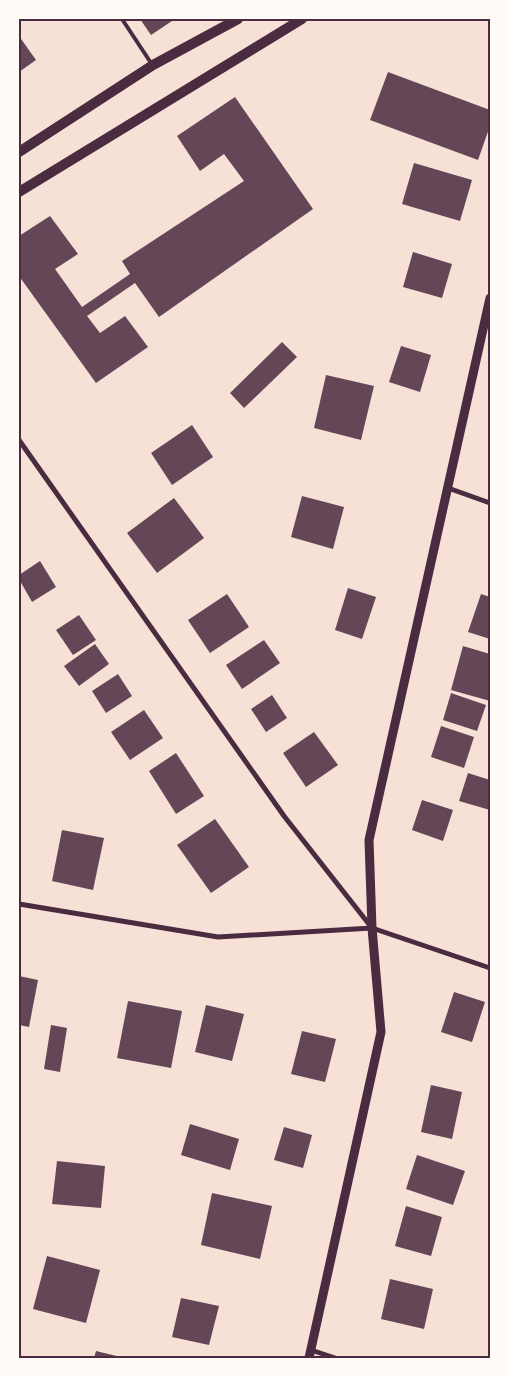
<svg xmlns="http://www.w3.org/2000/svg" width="509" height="1377" font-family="'DM Sans',sans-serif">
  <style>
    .building { fill: #644757 }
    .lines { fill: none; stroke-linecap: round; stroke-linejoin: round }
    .service { stroke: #4a2c40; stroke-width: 4 }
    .minor { stroke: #4a2c40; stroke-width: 5 }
    .tertiary { stroke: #4a2c40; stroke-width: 9 }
    .secondary { stroke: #4a2c40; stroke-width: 10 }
    .neatline { fill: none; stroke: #4a2c40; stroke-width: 2 }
  </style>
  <rect width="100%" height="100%" fill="#f7e1d7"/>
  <g class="building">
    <polygon points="140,19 175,19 151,35"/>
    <polygon points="19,36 36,60 19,72"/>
    <polygon points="388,72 490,110 490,126 478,160 370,120"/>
    <polygon points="235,97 313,209 159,317 135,283 87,316 100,333 125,316 148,347 96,383 19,276 19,236 50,216 78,254 55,269 82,307 130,274 122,261 244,181 224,154 200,171 177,136"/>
    <polygon points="414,163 472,180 460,221 402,204"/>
    <polygon points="413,252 452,264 442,298 403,287"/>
    <polygon points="282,342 297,357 244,408 230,393"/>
    <polygon points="401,346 431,355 420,392 389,382"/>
    <polygon points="326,375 374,386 361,440 314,428"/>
    <polygon points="192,425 213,457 172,485 151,453"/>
    <polygon points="302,496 344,507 333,549 291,537"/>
    <polygon points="174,498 204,538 157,573 127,533"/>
    <polygon points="40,561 56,587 32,602 19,579 19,575"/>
    <polygon points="348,588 376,597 362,639 335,630"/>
    <polygon points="227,594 249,627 210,653 188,620"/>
    <polygon points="481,594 490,597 490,639 468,632"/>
    <polygon points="79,615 96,640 73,655 56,630"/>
    <polygon points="264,640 280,663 242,689 226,665"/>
    <polygon points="95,644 109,664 79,686 64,666"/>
    <polygon points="463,646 490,654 490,701 451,690"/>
    <polygon points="118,674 132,696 106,713 92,691"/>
    <polygon points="451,693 486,705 477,731 443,720"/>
    <polygon points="272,695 287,718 266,732 251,709"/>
    <polygon points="144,710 163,738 130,760 111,732"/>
    <polygon points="441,726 474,737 464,768 431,757"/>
    <polygon points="314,732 338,765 306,787 283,753"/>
    <polygon points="176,753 204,796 176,814 149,771"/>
    <polygon points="468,773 490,780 490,810 459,801"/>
    <polygon points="422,800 453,810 443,841 412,830"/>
    <polygon points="215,819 249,867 211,893 177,845"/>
    <polygon points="62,830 104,838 93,890 52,881"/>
    <polygon points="19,976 38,980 29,1027 19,1025"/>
    <polygon points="454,992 485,1002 472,1042 441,1032"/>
    <polygon points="128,1001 182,1011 171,1068 117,1058"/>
    <polygon points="206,1005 244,1014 232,1061 195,1052"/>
    <polygon points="51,1025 67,1028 60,1072 44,1069"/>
    <polygon points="302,1031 336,1039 325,1082 291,1074"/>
    <polygon points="431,1085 462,1092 452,1139 421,1132"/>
    <polygon points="190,1124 239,1139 230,1170 181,1155"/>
    <polygon points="284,1127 312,1135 303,1168 274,1160"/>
    <polygon points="417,1155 465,1171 453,1205 406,1189"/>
    <polygon points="57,1161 105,1166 101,1208 52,1204"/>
    <polygon points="212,1193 272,1206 260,1259 201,1245"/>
    <polygon points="406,1206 442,1217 431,1256 395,1246"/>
    <polygon points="47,1256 100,1270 86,1323 33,1309"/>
    <polygon points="390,1279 433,1289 424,1329 381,1319"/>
    <polygon points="181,1298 219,1306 209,1345 172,1337"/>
    <polygon points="96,1351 125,1358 94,1358"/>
  </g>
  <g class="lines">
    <polyline class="service" points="122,19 151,63"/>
    <g class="minor">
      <polyline points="19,440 284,816 372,928 490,968"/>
      <polyline points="448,488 490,503"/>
      <polyline points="19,904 218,937 372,928"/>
      <polyline points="311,1350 335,1358"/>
    </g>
    <polyline class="tertiary" points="309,1358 381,1032 372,928 369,840 490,298"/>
    <g class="secondary">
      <polyline points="19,152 153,65 238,19"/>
      <polyline points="19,192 302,19"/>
    </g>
  </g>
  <rect width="509" height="1377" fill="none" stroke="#fffaf5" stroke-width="40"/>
  <rect x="20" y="20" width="469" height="1337" class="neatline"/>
</svg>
